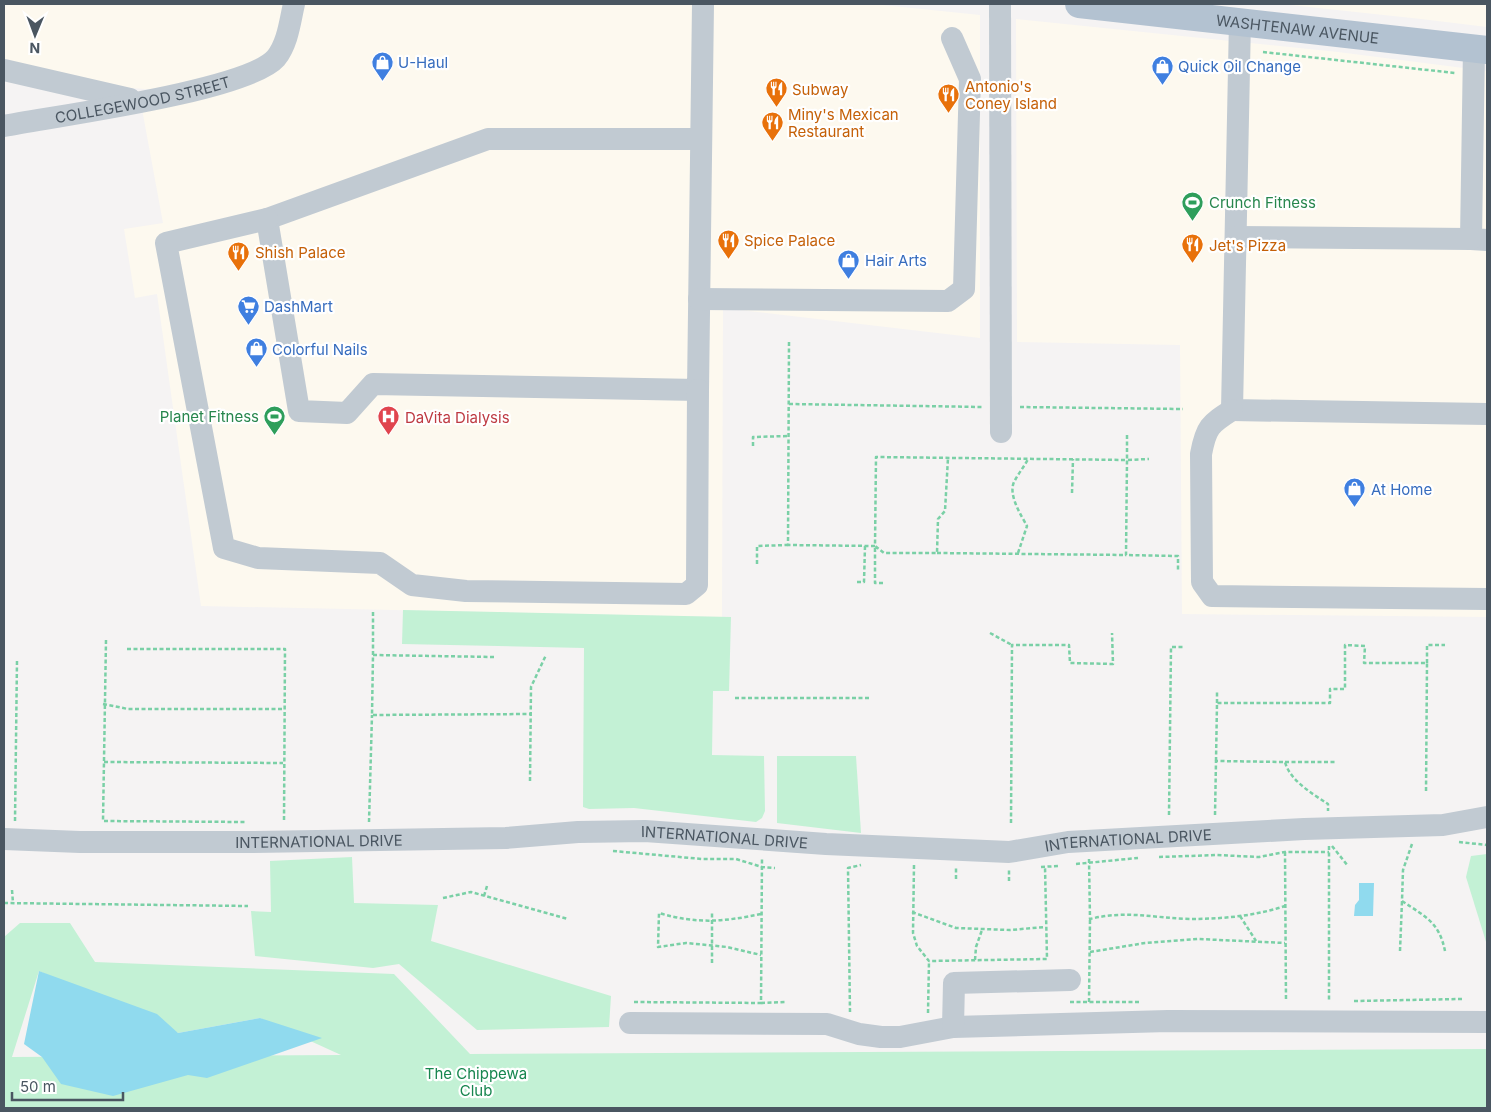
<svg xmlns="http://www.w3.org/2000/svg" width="1491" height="1112" font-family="Inter,sans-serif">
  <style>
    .commercial { fill: #fdf9ef }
    .green { fill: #c3f1d5; fill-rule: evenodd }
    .water { fill: #90daee }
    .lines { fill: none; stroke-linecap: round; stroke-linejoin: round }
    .path { stroke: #7ad0a6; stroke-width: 2.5; stroke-dasharray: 4 2.5; stroke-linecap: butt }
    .minor { stroke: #c1cad2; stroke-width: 22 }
    .major { stroke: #b3c2d1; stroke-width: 28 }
    .labels { text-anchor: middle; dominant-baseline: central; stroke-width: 4.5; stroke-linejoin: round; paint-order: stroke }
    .street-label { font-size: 15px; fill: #4a5661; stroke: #fff }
    .shop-label { font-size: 15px; fill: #366cbe; stroke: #fff; text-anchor: start }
    .food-label { font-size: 15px; fill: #c56008; stroke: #fff; text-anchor: start }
    .leisure-label { font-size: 15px; fill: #27864d; stroke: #fff; text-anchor: start }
    .health-label { font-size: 15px; fill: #be3a42; stroke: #fff; text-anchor: start }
    .park-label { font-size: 15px; fill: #17864f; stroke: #fff }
  </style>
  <rect width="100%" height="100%" fill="#f5f3f3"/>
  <g class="commercial">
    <polygon points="4,4 873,4 980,15 980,338 723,308 722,617 201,606 157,294 135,298 124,229 163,223 142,109 159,90 117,87 4,63"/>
    <polygon points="1281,4 1487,4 1487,27 1421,19"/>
    <polygon points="1016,19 1338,52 1487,71 1487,617 1182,614 1180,345 1017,342"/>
  </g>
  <g class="green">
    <polygon points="403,610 731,617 729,691 713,691 712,755 764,756 765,811 762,818 756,822 634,808 589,809 583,807 584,648 402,644"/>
    <polygon points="777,756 856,756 861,833 777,823"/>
    <polygon points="1487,854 1487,945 1466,877 1471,856"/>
    <polygon points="352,857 354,903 438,905 431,941 611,996 609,1027 477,1030 399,964 373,968 255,956 251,911 271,912 270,861"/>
    <path d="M20,923H70L95,962L394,974L470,1054L1487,1049V1108H4V937ZM39,971L178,1033L260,1018L341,1055L12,1057Z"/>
  </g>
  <g class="water">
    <polygon points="1359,883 1374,883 1373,916 1354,916 1355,905 1359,900"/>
    <polygon points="39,971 157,1014 178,1033 260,1018 322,1038 207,1078 188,1075 113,1096 61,1084 42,1057 24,1044"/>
  </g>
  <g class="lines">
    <g class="path">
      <polyline points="1263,52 1455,73"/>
      <polyline points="789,342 788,545 875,546 876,457 1127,460 1126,555 1178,556 1178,571"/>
      <polyline points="789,404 983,407"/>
      <polyline points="1020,407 1183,409"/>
      <polyline points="1127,435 1127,460 1149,459"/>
      <polyline points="753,446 753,437 789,436"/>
      <polyline points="1072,493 1073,459"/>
      <polyline points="937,553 1126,555"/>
      <path d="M1018,553L1027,526C1021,515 1008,495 1014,482C1018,474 1024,467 1028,459"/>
      <polyline points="757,564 757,546 788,545"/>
      <polyline points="857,582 864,582 865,546"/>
      <polyline points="883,583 875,583 875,546 884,553 937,553 938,519 945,511 948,458"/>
      <polyline points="990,633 1012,645"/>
      <polyline points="106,640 103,821 245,822"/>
      <polyline points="127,649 285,649 284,822"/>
      <polyline points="373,655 373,612"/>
      <polyline points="494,657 373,655 372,715 531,714"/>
      <polyline points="1427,663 1427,645 1445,645"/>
      <polyline points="735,698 871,698"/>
      <polyline points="1217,703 1217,690"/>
      <polyline points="103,704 128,709 284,709"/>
      <polyline points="1216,761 1217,703 1330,703 1330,689 1345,689 1345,645 1365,646 1364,663 1427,663 1426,793"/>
      <polyline points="104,762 283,763"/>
      <polyline points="1285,762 1335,762"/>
      <polyline points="530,781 531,687 546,655"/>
      <polyline points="1169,815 1171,647 1183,647"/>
      <path d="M1215,815L1216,761L1285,762C1290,781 1313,794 1328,804V811"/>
      <polyline points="15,821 17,660"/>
      <polyline points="369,822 372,715"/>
      <polyline points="1011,823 1012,645 1069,645 1070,663 1113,664 1112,633"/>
      <polyline points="1459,842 1487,845"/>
      <path d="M1412,844L1403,870L1402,901C1426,917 1439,922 1445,951"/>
      <polyline points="1329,846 1329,1002"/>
      <polyline points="1332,846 1348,866"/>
      <polyline points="613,851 702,859 736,859 762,867 775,868"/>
      <polyline points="1285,852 1286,1001"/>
      <polyline points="1159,857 1217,855 1259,857 1285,852 1329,852"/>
      <path d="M1089,859L1090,919C1126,910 1154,918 1190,919C1222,919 1255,916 1285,906"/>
      <polyline points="1076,864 1138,858"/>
      <polyline points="914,865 913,933 917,946 929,961 1047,959 1045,866"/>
      <polyline points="1041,867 1058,866"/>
      <polyline points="956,879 956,868"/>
      <polyline points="1009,881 1009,870"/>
      <polyline points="12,890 13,903"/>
      <polyline points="484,896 487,886"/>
      <polyline points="443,898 471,892 568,919"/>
      <polyline points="4,903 248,906"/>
      <polyline points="912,912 956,928 1010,930 1045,927"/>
      <path d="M761,914C723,922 696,924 659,913L658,947L686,943L727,947L761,955"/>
      <polyline points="1240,916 1256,941"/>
      <polyline points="1400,951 1402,901"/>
      <polyline points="1090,952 1145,943 1198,939 1285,943"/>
      <polyline points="975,960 976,947 982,930"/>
      <polyline points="712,963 712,911"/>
      <polyline points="1354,1001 1462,999"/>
      <polyline points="634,1002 761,1003 762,857"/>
      <polyline points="1070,1002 1141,1002"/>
      <polyline points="1089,1002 1090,919"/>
      <polyline points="761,1003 785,1002"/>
      <polyline points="850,1012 848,868 861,865"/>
      <polyline points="928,1013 929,961"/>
    </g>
    <g class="minor">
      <polyline points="1000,4 1001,432"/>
      <polyline points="1240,20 1232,410 1487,414"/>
      <polyline points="1474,48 1471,239 1487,240"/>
      <polyline points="4,70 130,99"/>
      <path id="s1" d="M4,126C55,116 247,91 276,58C288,43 290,21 294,4"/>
      <polyline points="701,139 488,139 267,219 299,411 347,413 373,384 698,390 703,4"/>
      <polyline points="267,219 166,243 224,548 258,558 380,563 412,585 466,591 686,594 697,585 698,390"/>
      <polyline points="1236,237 1471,239"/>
      <polyline points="699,299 948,301 964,289 970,79 952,38"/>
      <path d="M1232,410C1210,424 1206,427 1201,454L1202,582L1212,596L1487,599"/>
      <path id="s2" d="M4,839L80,842H252L506,838L578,832L645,831L826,844L1009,852L1068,842L1304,829L1443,825L1487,817"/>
      <polyline points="630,1023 827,1024 859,1034 881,1037 900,1037 953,1027 1168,1021 1487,1022"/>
      <polyline points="953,1027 954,983 1070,980"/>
    </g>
    <path class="major" id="s3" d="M1079,4L1487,50"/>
  </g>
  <defs>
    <symbol id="shop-pin" viewBox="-11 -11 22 30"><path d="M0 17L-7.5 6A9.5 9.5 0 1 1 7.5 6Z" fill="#3f7fe0" stroke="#fff"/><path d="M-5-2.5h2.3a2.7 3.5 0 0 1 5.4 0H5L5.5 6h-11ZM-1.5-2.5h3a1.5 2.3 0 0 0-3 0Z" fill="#fff"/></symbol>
    <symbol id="restaurant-pin" viewBox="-11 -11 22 30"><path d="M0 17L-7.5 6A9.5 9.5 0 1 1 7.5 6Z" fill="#e8710a" stroke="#fff"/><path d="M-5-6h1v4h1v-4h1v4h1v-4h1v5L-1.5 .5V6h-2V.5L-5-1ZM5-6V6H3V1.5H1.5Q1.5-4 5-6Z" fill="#fff"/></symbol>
    <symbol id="stadium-pin" viewBox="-11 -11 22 30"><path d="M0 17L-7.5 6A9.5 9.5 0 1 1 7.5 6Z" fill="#2e9e5b" stroke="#fff"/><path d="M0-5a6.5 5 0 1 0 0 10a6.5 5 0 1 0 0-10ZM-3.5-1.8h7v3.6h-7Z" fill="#fff"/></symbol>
    <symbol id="supermarket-pin" viewBox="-11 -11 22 30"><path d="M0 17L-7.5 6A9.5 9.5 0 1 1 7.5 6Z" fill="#3f7fe0" stroke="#fff"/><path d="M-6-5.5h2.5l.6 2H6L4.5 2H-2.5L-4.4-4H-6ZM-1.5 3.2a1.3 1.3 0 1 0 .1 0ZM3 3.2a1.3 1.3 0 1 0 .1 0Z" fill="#fff"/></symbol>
    <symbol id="hospital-pin" viewBox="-11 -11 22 30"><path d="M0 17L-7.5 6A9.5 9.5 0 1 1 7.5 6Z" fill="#e0444e" stroke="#fff"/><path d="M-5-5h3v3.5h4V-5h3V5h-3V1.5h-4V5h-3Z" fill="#fff"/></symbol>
  </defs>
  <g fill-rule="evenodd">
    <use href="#shop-pin" x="370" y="50" width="25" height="34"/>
    <use href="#shop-pin" x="1150" y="54" width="25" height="34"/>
    <use href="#restaurant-pin" x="764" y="76" width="25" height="34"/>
    <use href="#restaurant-pin" x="936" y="82" width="25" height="34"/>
    <use href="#restaurant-pin" x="760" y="110" width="25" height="34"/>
    <use href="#stadium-pin" x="1180" y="190" width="25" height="34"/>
    <use href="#restaurant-pin" x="716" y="228" width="25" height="34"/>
    <use href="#restaurant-pin" x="1180" y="232" width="25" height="34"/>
    <use href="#restaurant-pin" x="226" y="240" width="25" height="34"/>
    <use href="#shop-pin" x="836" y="248" width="25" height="34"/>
    <use href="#supermarket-pin" x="236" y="294" width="25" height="34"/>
    <use href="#shop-pin" x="244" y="336" width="25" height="34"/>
    <use href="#stadium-pin" x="262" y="404" width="25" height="34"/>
    <use href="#hospital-pin" x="376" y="404" width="25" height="34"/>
    <use href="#shop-pin" x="1342" y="476" width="25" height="34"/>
  </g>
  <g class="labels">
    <g class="street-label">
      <text stroke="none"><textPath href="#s3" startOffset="220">WASHTENAW AVENUE</textPath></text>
      <text stroke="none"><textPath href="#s1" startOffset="141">COLLEGEWOOD STREET</textPath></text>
      <text stroke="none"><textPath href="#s2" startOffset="721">INTERNATIONAL DRIVE</textPath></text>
      <text stroke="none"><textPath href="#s2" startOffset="1126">INTERNATIONAL DRIVE</textPath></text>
      <text stroke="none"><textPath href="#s2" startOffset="315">INTERNATIONAL DRIVE</textPath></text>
    </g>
    <g class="shop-label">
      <text x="398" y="62">U-Haul</text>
      <text x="1178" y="66">Quick Oil Change</text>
      <text x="865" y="260">Hair Arts</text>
      <text x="264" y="306">DashMart</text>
      <text x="272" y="349">Colorful Nails</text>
      <text x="1371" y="489">At Home</text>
    </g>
    <g class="food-label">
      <text x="965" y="86">Antonio's<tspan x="965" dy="17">Coney Island</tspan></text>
      <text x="792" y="89">Subway</text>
      <text x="788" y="114">Miny's Mexican<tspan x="788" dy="17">Restaurant</tspan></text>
      <text x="744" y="240">Spice Palace</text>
      <text x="1209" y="245">Jet's Pizza</text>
      <text x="255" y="252">Shish Palace</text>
    </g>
    <g class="leisure-label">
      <text x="1209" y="202">Crunch Fitness</text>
      <text x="259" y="416" text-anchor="end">Planet Fitness</text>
    </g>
    <g class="health-label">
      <text x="405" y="417">DaVita Dialysis</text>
    </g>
    <g class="park-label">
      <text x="476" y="1073">The Chippewa<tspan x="476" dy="17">Club</tspan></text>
    </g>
  </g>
  <rect width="1491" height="1112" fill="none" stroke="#4a5661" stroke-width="10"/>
  <g transform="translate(35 35) rotate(181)" stroke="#ffffff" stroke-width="4" paint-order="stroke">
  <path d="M0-4L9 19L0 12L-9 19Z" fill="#4a5661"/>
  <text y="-8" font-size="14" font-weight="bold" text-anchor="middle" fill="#4a5661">N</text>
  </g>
  <path d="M12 1092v8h111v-8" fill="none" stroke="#4a5661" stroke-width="2.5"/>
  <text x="20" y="1092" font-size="15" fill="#4a5661" stroke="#ffffff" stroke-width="4" paint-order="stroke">50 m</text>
</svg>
